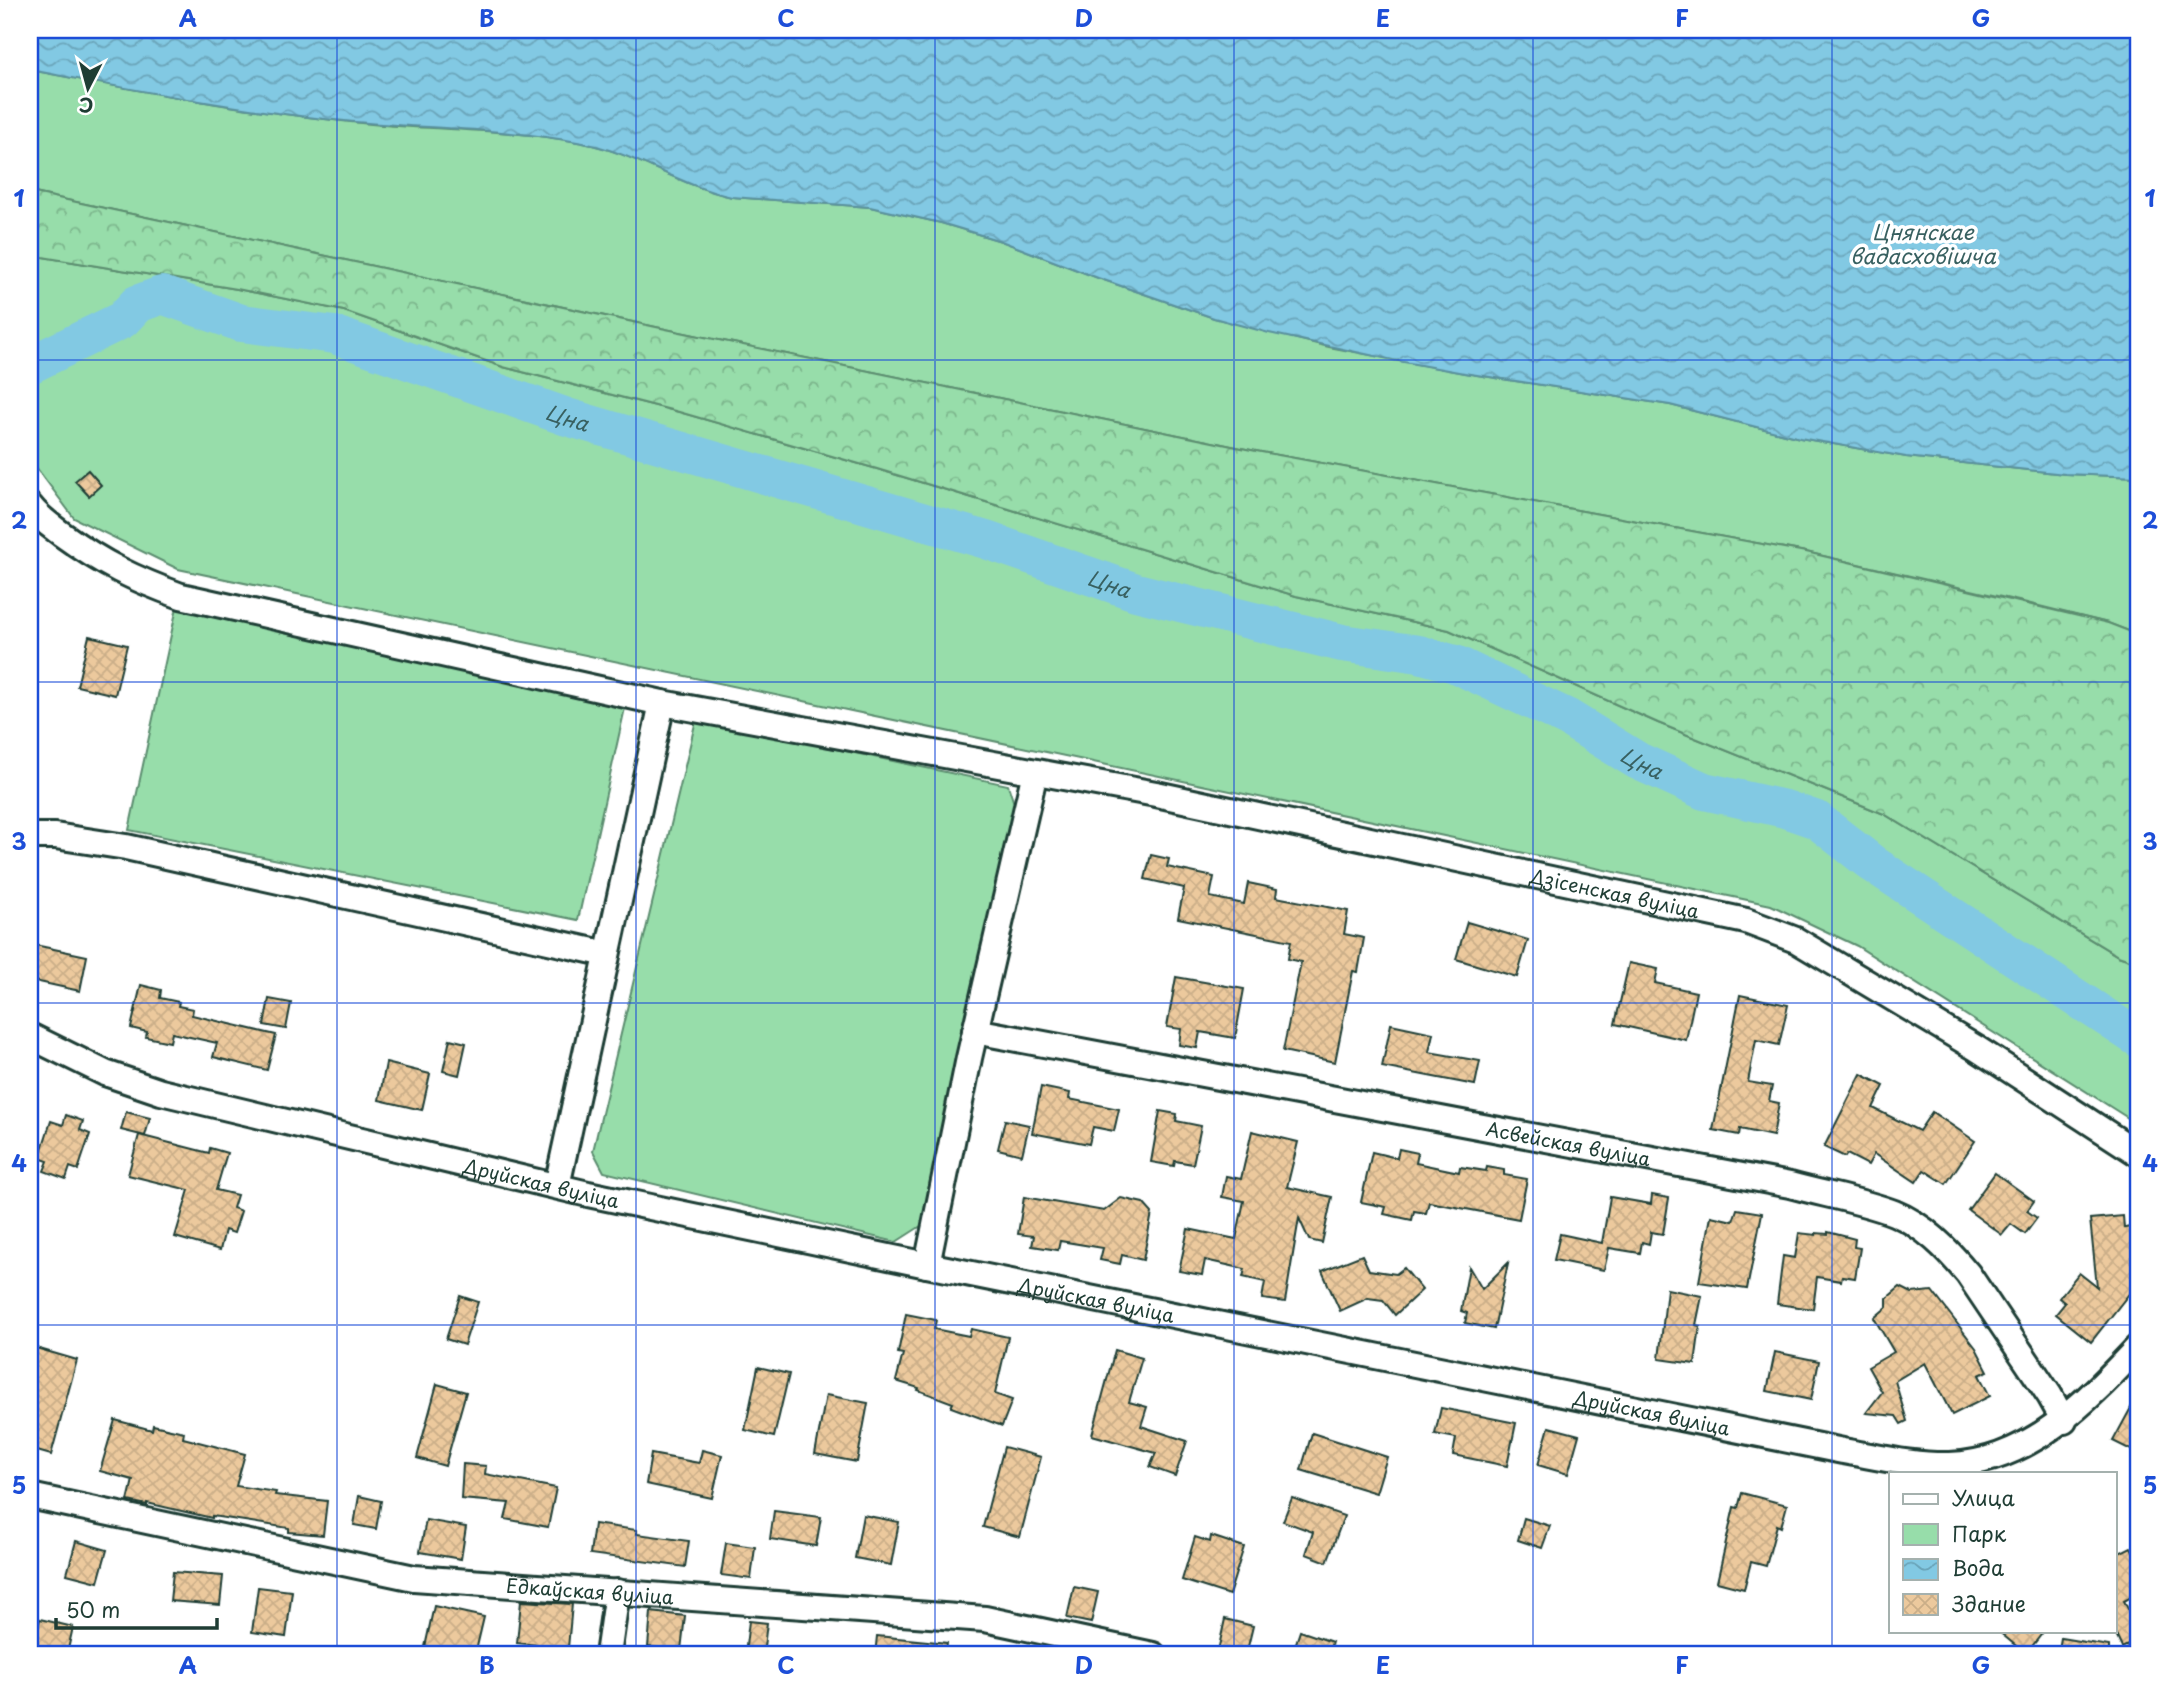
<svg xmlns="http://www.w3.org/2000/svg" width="2169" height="1685" font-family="'Playpen Sans',sans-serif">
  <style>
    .green { fill: #97ddaa; stroke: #5b8d6f; stroke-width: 2 }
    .forest { fill: url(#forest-crowns); stroke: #5b8d6f; stroke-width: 2 }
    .water { fill: url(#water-waves); stroke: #5a919d; stroke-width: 2 }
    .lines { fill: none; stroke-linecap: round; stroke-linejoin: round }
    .river { stroke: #82c9e3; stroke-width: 38 }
    .building { fill: url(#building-cross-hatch); stroke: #1f3d34; stroke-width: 2 }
    .minor-casing { stroke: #1f3d34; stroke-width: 30 }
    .minor { stroke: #fff; stroke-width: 24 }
    .grid { fill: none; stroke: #1d4ed8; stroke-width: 2; stroke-opacity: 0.55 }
    .labels { text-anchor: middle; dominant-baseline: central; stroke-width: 7; stroke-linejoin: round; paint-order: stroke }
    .street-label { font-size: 19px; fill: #1f3d34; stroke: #fff }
    .water-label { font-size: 21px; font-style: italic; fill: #386060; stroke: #fff }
    .neatline { fill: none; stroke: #1d4ed8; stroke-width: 2.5 }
    .grid-label { font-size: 23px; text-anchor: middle; font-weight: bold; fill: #1d4ed8 }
  </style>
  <defs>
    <pattern id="forest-crowns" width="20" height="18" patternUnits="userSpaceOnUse" patternTransform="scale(1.75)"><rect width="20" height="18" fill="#97ddaa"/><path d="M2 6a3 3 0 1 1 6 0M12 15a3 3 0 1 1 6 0" fill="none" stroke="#7bb48b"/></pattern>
    <pattern id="water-waves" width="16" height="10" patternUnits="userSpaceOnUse" patternTransform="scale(1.75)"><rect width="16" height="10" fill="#82c9e3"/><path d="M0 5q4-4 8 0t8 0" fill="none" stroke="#6aa4b9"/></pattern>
    <pattern id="building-cross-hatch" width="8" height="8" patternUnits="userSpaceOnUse" patternTransform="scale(1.75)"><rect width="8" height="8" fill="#ecc99d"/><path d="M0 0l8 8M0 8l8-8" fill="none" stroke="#caae88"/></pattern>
  </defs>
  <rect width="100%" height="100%" fill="#fff"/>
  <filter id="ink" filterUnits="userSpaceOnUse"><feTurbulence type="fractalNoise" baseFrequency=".0143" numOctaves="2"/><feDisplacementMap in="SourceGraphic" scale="14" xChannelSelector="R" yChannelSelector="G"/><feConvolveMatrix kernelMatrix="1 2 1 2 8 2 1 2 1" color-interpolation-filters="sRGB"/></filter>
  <g filter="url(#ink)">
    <g class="green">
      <path d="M30,70C146,92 263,115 382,125C450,130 515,130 583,143C635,153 680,186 732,197L870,207L941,223L1001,241L1098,278L1214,318L1329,347L1464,373L1670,405L1800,438L1906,457L2065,474L2139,477V635L2108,623L2023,602L1806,552L1256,451L656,327L30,192Z"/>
      <polygon points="30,255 237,289 344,311 503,367 679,412 877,469 1296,596 1449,630 1658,723 1884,814 2118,956 2139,963 2139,1125 1857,946 1771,905 178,569 74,518 30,459"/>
      <polygon points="177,607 209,616 407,657 625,708 578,920 129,830"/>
      <polygon points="696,720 1008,785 1018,816 921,1226 896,1242 604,1172 593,1151"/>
    </g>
    <polygon class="forest" points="30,192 656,327 1256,451 1806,552 2108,623 2139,635 2139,963 2118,956 1884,814 1658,723 1449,630 1296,596 877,469 679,412 503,367 344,311 237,289 30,255"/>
    <path class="water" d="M30,30H2139V477L2065,474L1906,457L1800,438L1670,405L1464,373L1393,360L1269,333L1214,318L1098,278L1001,241L941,223L870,207L732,197C680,186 635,153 583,143C500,127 417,129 334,120C232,109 131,89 30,70Z"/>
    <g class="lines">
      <path class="river" id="s1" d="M30,365L122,320L137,304L162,295L241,323L335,335L567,417L986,540L1136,592L1342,643L1419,654L1455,664L1568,718L1638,761L1704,791L1785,809L1817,820L1873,864L2139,1039"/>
    </g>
    <g class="building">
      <polygon points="88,470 101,485 89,496 75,481"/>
      <polygon points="89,636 127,645 115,695 77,686"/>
      <polygon points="1151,855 1169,859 1167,867 1214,877 1210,897 1244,904 1248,883 1277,889 1276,897 1348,911 1344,934 1364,938 1358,972 1353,971 1335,1062 1283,1051 1301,962 1288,959 1291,941 1178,918 1184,888 1145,879"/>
      <polygon points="1467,922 1528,940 1517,977 1456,959"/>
      <polygon points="35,945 87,956 80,991 30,980"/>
      <polygon points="1629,963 1658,969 1655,983 1696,992 1686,1040 1615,1024"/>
      <polygon points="1176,977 1244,989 1235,1038 1200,1032 1197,1048 1179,1045 1181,1029 1167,1027"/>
      <polygon points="141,985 161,990 160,998 179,1002 178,1006 193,1009 192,1015 276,1035 267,1070 213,1057 217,1043 172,1033 170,1042 146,1037 147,1032 131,1028"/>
      <polygon points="1740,995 1788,1005 1779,1045 1756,1040 1748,1082 1772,1086 1769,1101 1779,1103 1773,1136 1740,1129 1739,1135 1713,1130"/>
      <polygon points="269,999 291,1003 286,1029 264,1025"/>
      <polygon points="1391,1024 1433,1033 1429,1052 1480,1061 1475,1085 1382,1067"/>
      <polygon points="450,1039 466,1043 459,1075 443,1071"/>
      <polygon points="386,1063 430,1074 422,1110 379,1100"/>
      <polygon points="1861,1074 1884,1086 1873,1108 1919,1131 1932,1112 1975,1141 1946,1184 1924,1170 1916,1182 1874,1154 1868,1165 1847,1154 1845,1157 1824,1147"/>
      <polygon points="1041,1087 1070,1093 1069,1099 1119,1109 1114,1131 1093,1127 1089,1144 1032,1133"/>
      <polygon points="1160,1111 1177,1114 1176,1121 1201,1126 1193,1164 1175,1161 1174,1166 1151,1162"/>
      <polygon points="126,1112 150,1118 145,1136 121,1130"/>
      <polygon points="66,1115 83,1121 80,1130 90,1134 78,1170 70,1167 66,1179 44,1171 48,1161 39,1158 51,1121 63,1125"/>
      <polygon points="1005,1120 1029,1125 1022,1155 998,1149"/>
      <polygon points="1252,1131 1298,1142 1287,1187 1332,1197 1322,1243 1309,1240 1299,1218 1285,1302 1262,1299 1265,1282 1243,1277 1245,1269 1205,1260 1202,1275 1179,1271 1188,1229 1236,1239 1244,1201 1222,1197 1226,1176 1241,1179"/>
      <polygon points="139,1135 209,1153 210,1148 227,1153 216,1190 237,1195 233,1208 241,1211 234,1233 225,1230 220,1250 175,1237 189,1190 128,1175"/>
      <polygon points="1399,1149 1418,1153 1416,1163 1459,1172 1460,1167 1486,1171 1487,1167 1504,1170 1504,1175 1527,1179 1519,1219 1429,1202 1426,1213 1414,1211 1412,1220 1384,1214 1386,1207 1361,1202 1372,1152 1397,1158"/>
      <polygon points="1995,1173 2034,1201 2027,1211 2037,1218 2025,1234 2011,1224 2002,1235 1968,1210"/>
      <polygon points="1652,1195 1669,1198 1663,1234 1651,1232 1649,1244 1642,1242 1640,1253 1609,1248 1604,1270 1554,1260 1560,1234 1602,1243 1610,1197 1651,1204"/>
      <polygon points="1024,1197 1104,1211 1121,1198 1143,1203 1152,1213 1143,1260 1122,1255 1120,1264 1100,1260 1103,1248 1060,1241 1058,1250 1032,1246 1034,1236 1018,1234"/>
      <polygon points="1737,1209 1762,1213 1747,1289 1699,1282 1711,1216 1733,1221"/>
      <polygon points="2123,1216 2124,1228 2139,1226 2139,1290 2132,1290 2091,1342 2056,1314 2065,1303 2059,1298 2079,1273 2097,1287 2090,1219"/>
      <polygon points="1828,1232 1855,1239 1854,1247 1860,1248 1855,1278 1842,1276 1841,1281 1817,1277 1813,1309 1777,1304 1783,1256 1795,1258 1799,1233 1816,1235 1816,1233 1828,1234"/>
      <polygon points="1362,1255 1369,1270 1396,1274 1404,1268 1422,1290 1395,1315 1383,1300 1368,1298 1340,1311 1322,1271"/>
      <polygon points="1508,1263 1494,1329 1465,1323 1467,1313 1461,1311 1469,1267 1482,1289"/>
      <polygon points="1900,1287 1912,1293 1932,1291 1976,1348 1988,1371 1979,1375 1990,1396 1952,1415 1925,1363 1895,1381 1907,1421 1901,1424 1896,1416 1866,1413 1882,1392 1868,1367 1894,1352 1874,1318 1887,1307 1887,1298"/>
      <polygon points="1667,1289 1702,1296 1696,1325 1700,1326 1695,1364 1659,1359"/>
      <polygon points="460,1296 478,1302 464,1345 446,1339"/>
      <polygon points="906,1314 936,1320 934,1329 969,1336 971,1329 1008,1337 995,1394 1012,1400 1002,1426 951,1407 953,1403 918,1390 919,1388 896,1381 903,1354 898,1353"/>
      <polygon points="36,1348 77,1360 51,1455 30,1449 30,1370"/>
      <polygon points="1115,1350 1142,1358 1129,1402 1147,1407 1141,1426 1187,1441 1175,1476 1150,1467 1156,1453 1092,1435"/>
      <polygon points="1775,1352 1819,1361 1811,1400 1767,1391"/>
      <polygon points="758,1367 789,1374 774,1437 745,1430"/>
      <polygon points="437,1384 466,1392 445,1466 417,1458"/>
      <polygon points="2139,1393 2139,1454 2113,1441"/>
      <polygon points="826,1395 868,1403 857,1462 815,1454"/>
      <polygon points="1441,1408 1516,1423 1507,1466 1453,1455 1456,1438 1435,1434"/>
      <polygon points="115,1420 152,1430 153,1425 184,1432 183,1438 245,1454 236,1486 276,1492 275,1495 327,1501 323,1535 289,1532 289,1528 212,1516 212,1518 147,1503 147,1505 128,1501 133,1480 100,1471"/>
      <polygon points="1549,1427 1579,1435 1568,1474 1538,1465"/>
      <polygon points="1312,1433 1387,1457 1376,1493 1301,1470"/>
      <polygon points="1004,1447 1041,1457 1020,1537 983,1527"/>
      <polygon points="702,1450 722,1455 712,1498 646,1484 651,1454 699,1463"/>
      <polygon points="463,1464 486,1466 485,1474 556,1488 548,1527 505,1519 509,1503 461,1499"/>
      <polygon points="1742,1493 1787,1505 1781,1527 1777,1525 1766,1566 1751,1562 1744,1589 1717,1582 1734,1507 1738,1508"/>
      <polygon points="359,1496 381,1501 376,1529 354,1525"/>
      <polygon points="1292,1498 1344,1516 1327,1562 1306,1554 1313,1532 1283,1521"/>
      <polygon points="774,1511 821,1517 816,1546 770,1539"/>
      <polygon points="863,1515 899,1522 891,1565 855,1558"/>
      <polygon points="1524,1518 1550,1526 1542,1548 1518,1540"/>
      <polygon points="426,1520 466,1527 461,1559 420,1552"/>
      <polygon points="594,1524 637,1530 637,1534 689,1541 685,1567 590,1554"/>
      <polygon points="1211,1536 1244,1547 1229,1595 1182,1580 1195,1537 1210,1542"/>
      <polygon points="76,1541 107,1550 98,1582 67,1574"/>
      <polygon points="726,1543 755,1547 751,1579 721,1575"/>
      <polygon points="2131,1547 2139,1562 2139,1593 2124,1601 2139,1631 2139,1639 2122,1648 2115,1633 2115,1555"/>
      <polygon points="173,1572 223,1576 220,1605 170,1601"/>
      <polygon points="258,1587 292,1591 286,1637 252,1632"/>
      <polygon points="1074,1587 1098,1592 1091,1623 1067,1618"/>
      <polygon points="521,1601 572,1604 568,1648 517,1643"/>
      <polygon points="434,1606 484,1617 475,1655 425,1647"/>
      <polygon points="651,1612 685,1616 681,1650 648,1647"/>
      <polygon points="40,1619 73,1627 67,1654 33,1645"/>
      <polygon points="1225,1619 1253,1626 1246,1655 1218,1651"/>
      <polygon points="749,1621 767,1623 763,1655 745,1654"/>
      <polygon points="1300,1631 1332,1642 1328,1655 1292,1655"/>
      <polygon points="1998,1631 2044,1631 2026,1654"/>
      <polygon points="877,1636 947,1643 946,1655 875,1655"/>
      <polygon points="2061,1638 2109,1646 2109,1655 2058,1655"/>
    </g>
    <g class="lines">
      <defs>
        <g id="minor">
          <path id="s2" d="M30,506C39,518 51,526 63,535C103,564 134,579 181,596L662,703L1156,794L1746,921L1796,940L1976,1048L2139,1154"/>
          <polyline points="30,836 55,836 126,847 607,954"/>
          <path id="s3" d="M975,1031L1790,1185C1822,1194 1863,1201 1894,1213C1924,1225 1948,1250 1968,1274L2050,1396L2064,1421"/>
          <path id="s4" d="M30,1036L105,1073L161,1092L588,1194L927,1265L1843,1451C1878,1457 1914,1466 1950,1465C2030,1462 2088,1400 2139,1346"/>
          <polyline points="557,1186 662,703"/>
          <polyline points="927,1265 969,1058 1035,772"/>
          <path id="s5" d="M30,1496L414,1578L985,1619L1153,1655"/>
          <polyline points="608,1655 617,1592"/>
        </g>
      </defs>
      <use href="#minor" class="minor-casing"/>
      <use href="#minor" class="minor"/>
    </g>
  </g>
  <path class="grid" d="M337,30V1655M636,30V1655M935,30V1655M1234,30V1655M1533,30V1655M1832,30V1655M30,360H2139M30,682H2139M30,1003H2139M30,1325H2139"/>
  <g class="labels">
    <g class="street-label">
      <text stroke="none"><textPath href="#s2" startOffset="1642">Дзісенская вуліца</textPath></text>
      <text stroke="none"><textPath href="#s3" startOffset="604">Асвейская вуліца</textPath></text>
      <text stroke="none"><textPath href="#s4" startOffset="534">Друйская вуліца</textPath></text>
      <text stroke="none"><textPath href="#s4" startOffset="1101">Друйская вуліца</textPath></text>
      <text stroke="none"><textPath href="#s4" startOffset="1668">Друйская вуліца</textPath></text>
      <text stroke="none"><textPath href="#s5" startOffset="569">Ёдкаўская вуліца</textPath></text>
    </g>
    <g class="water-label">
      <text x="1923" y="231">Цнянскае<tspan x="1923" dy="24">вадасховішча</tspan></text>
      <text stroke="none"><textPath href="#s1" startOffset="576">Цна</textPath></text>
      <text stroke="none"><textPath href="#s1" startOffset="1143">Цна</textPath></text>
      <text stroke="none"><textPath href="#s1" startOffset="1710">Цна</textPath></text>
    </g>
  </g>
  <rect width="2169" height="1685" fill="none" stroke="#fff" stroke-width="77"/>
  <rect x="1889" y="1472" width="228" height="161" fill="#ffffff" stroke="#a5b1ae" stroke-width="2"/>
  <rect x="1903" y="1494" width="35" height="10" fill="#ffffff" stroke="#a5b1ae" stroke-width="2"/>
  <text x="1952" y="1506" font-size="21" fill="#1f3d34">Улица</text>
  <rect x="1903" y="1524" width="35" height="21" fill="#97ddaa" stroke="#a5b1ae" stroke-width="2"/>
  <text x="1952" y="1542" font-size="21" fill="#1f3d34">Парк</text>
  <rect x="1903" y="1559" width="35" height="21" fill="url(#water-waves)" stroke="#a5b1ae" stroke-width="2"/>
  <text x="1952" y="1576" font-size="21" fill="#1f3d34">Вода</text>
  <rect x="1903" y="1594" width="35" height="21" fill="url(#building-cross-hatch)" stroke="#a5b1ae" stroke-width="2"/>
  <text x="1952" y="1612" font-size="21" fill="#1f3d34">Здание</text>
  <g transform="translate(88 88) rotate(186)" stroke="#ffffff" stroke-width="5" paint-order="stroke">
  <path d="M0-5L12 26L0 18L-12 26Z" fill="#1f3d34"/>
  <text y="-10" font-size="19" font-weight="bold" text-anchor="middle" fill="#1f3d34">С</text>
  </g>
  <path d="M56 1618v10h161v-10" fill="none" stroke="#1f3d34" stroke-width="3.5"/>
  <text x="66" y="1618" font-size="21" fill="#1f3d34" stroke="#ffffff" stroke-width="5" paint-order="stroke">50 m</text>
  <rect x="38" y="38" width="2092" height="1608" class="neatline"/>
  <g class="grid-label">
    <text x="188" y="27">A</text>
    <text x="487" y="27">B</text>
    <text x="786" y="27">C</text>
    <text x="1084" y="27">D</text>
    <text x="1383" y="27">E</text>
    <text x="1682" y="27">F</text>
    <text x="1981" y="27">G</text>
    <text x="19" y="207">1</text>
    <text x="2150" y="207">1</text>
    <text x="19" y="529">2</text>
    <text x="2150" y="529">2</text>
    <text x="19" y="850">3</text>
    <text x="2150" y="850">3</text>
    <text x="19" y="1172">4</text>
    <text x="2150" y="1172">4</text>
    <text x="19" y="1494">5</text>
    <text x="2150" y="1494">5</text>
    <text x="188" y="1674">A</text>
    <text x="487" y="1674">B</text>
    <text x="786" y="1674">C</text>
    <text x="1084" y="1674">D</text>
    <text x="1383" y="1674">E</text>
    <text x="1682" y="1674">F</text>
    <text x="1981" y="1674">G</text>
  </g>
</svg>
